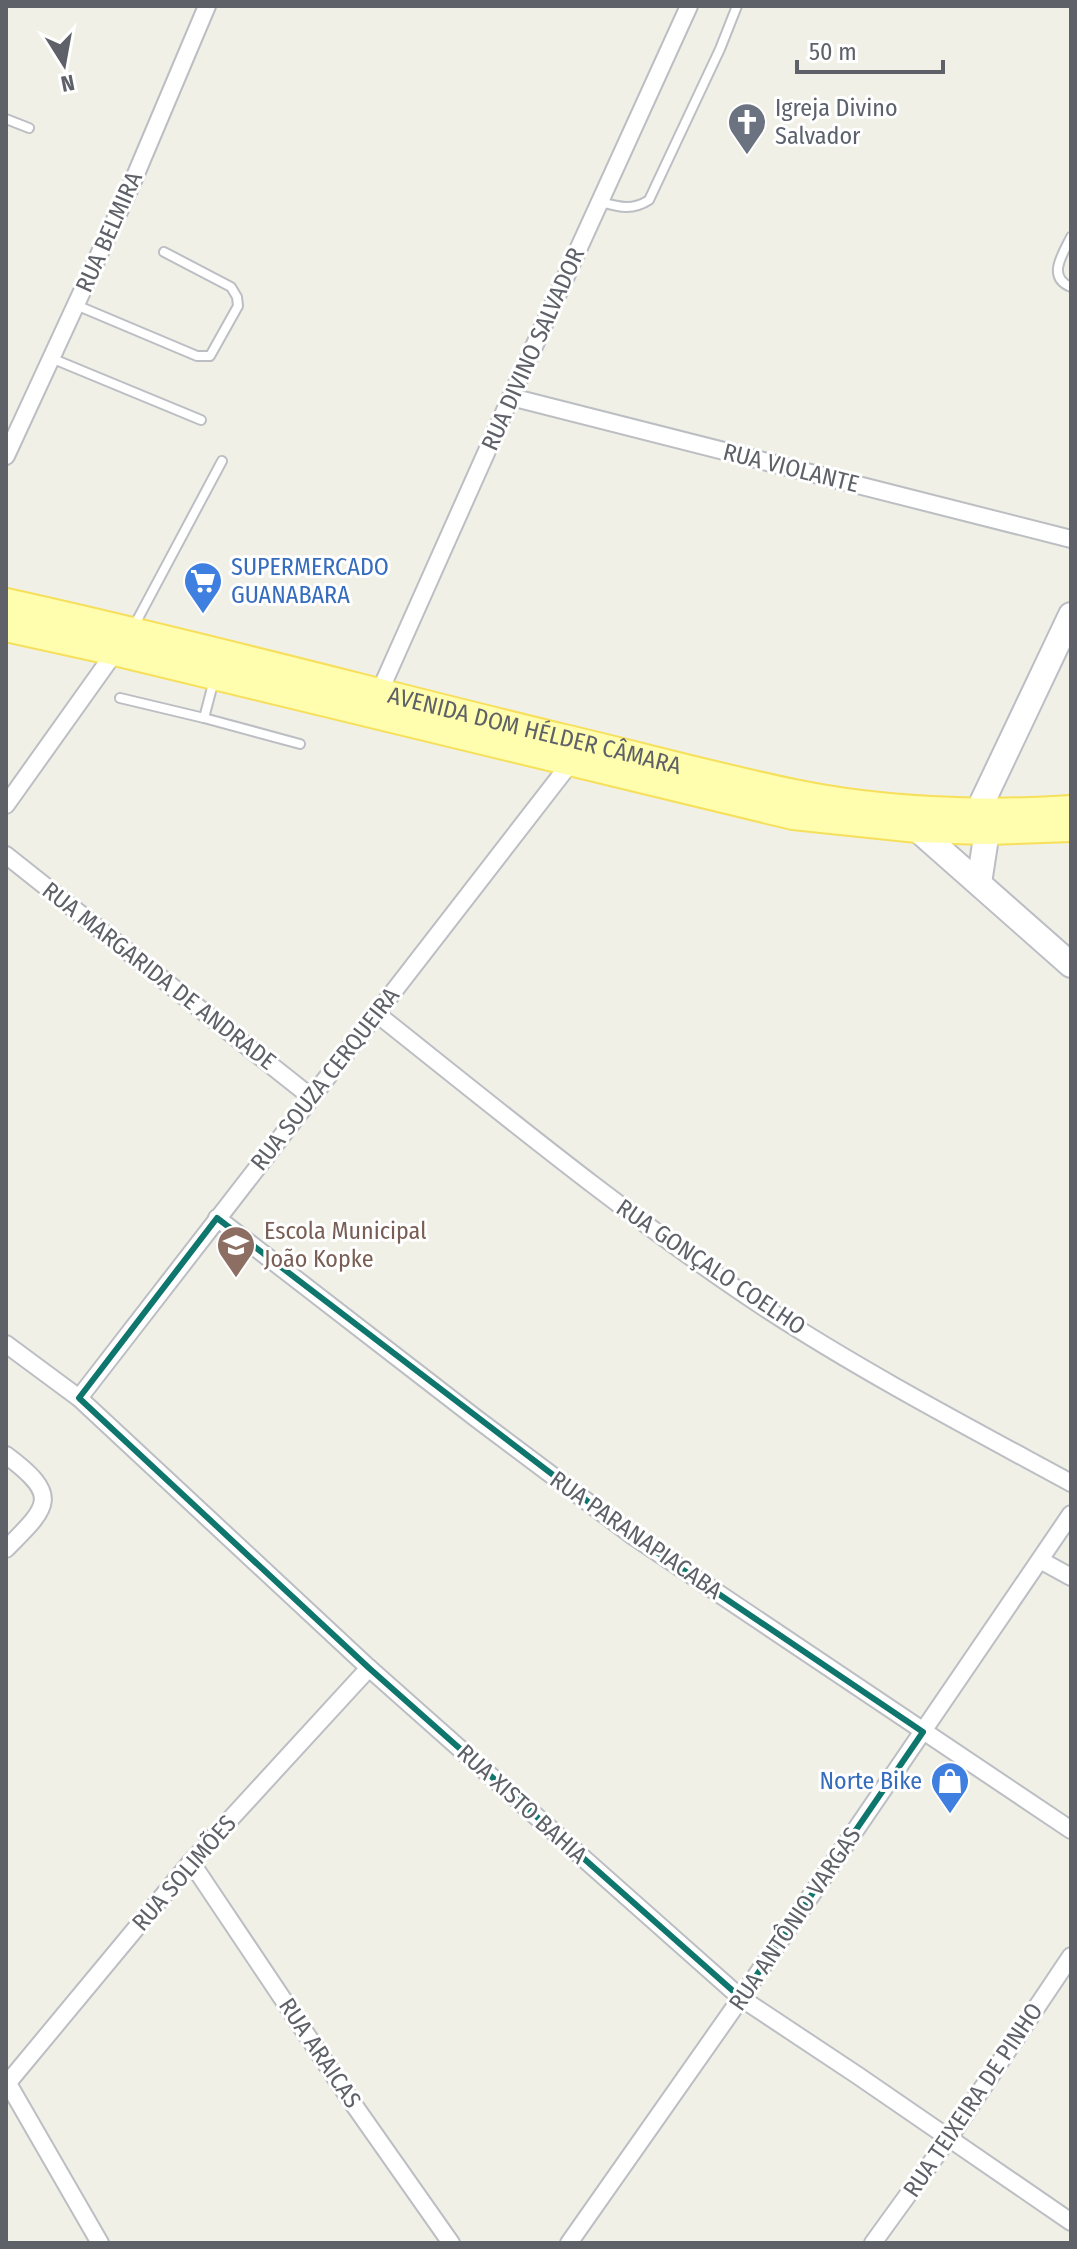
<svg xmlns="http://www.w3.org/2000/svg" width="1077" height="2249" font-family="'Fira Sans Condensed',sans-serif">
  <style>
    .lines { fill: none; stroke-linecap: round; stroke-linejoin: round }
    .lane-casing { stroke: #bbbec3; stroke-width: 12 }
    .street-casing { stroke: #bbbec3; stroke-width: 20 }
    .secondary-casing { stroke: #bcbec5; stroke-width: 28 }
    .primary-casing { stroke: #f6e05b; stroke-width: 30 }
    .lane { stroke: #fff; stroke-width: 8 }
    .street { stroke: #fff; stroke-width: 16 }
    .secondary { stroke: #fff; stroke-width: 24 }
    .primary { stroke: #fffdae; stroke-width: 26 }
    .marked { fill: none; stroke: #0f766e; stroke-width: 6; stroke-linejoin: round }
    .labels { text-anchor: middle; dominant-baseline: central; stroke-width: 6; stroke-linejoin: round; paint-order: stroke }
    .worship-label { font-size: 24px; fill: #5b616d; stroke: #fff; text-anchor: start }
    .street-label { font-size: 24px; fill: #5e6168; stroke: #fff }
    .shop-label { font-size: 24px; fill: #366cbe; stroke: #fff; text-anchor: start }
    .education-label { font-size: 24px; fill: #785e54; stroke: #fff; text-anchor: start }
  </style>
  <rect width="100%" height="100%" fill="#f1f0e7"/>
  <g class="lines">
    <defs>
      <g id="lane">
        <polyline points="6,119 29,128"/>
        <path d="M601,202C619,207 632,211 649,200L720,49L737,6"/>
        <path d="M1071,237C1063,254 1046,277 1071,287"/>
        <polyline points="76,305 197,356 210,356 238,306 237,297 231,287 164,252"/>
        <polyline points="51,358 201,420"/>
        <polyline points="134,626 222,461"/>
        <polyline points="120,698 204,718 300,744"/>
        <polyline points="204,718 214,680"/>
      </g>
      <g id="street">
        <polyline points="511,397 1071,539"/>
        <polyline points="6,456 133,181 207,6"/>
        <polyline points="379,693 511,397 689,6"/>
        <polyline points="6,805 115,652"/>
        <polyline points="6,855 311,1097"/>
        <path d="M377,1014C504,1115 629,1218 765,1308C863,1372 968,1427 1071,1483"/>
        <polyline points="217,1218 477,1419 633,1536 1071,1830"/>
        <polyline points="6,1344 79,1398 369,1668 741,1998 857,2075 1071,2222"/>
        <polyline points="79,1398 572,761"/>
        <path d="M6,1455C61,1496 49,1506 6,1549"/>
        <polyline points="1040,1560 1071,1577"/>
        <polyline points="191,1862 347,2095 451,2243"/>
        <polyline points="6,2080 100,2243"/>
        <polyline points="6,2085 191,1862 369,1668"/>
        <polyline points="569,2243 741,1998 1071,1514"/>
        <polyline points="873,2243 949,2138 1071,1956"/>
      </g>
      <g id="secondary">
        <polyline points="978,811 1071,615"/>
        <polyline points="908,821 1071,965"/>
        <polyline points="979,883 987,831"/>
      </g>
      <g id="primary">
        <path id="s1" d="M6,602C193,643 378,693 564,738C641,756 717,777 794,793C880,811 983,815 1071,809"/>
        <polyline points="6,628 115,652 793,816 917,829 987,831 1071,828"/>
      </g>
    </defs>
    <use href="#lane" class="lane-casing"/>
    <use href="#street" class="street-casing"/>
    <use href="#secondary" class="secondary-casing"/>
    <use href="#primary" class="primary-casing"/>
    <use href="#lane" class="lane"/>
    <use href="#street" class="street"/>
    <use href="#secondary" class="secondary"/>
    <use href="#primary" class="primary"/>
  </g>
  <path class="marked" d="M217,1218L633,1536L923,1732L741,1998L369,1668L79,1398Z"/>
  <defs>
    <symbol id="church-pin" viewBox="-11 -11 22 30"><path d="M0 17L-7.5 6A9.5 9.5 0 1 1 7.5 6Z" fill="#6b7280" stroke="#fff"/><path d="M-1.2-6h2.4v3.5h3.3v2.4h-3.3V6h-2.4V-.1h-3.3v-2.4h3.3Z" fill="#fff"/></symbol>
    <symbol id="supermarket-pin" viewBox="-11 -11 22 30"><path d="M0 17L-7.5 6A9.5 9.5 0 1 1 7.5 6Z" fill="#3f7fe0" stroke="#fff"/><path d="M-6-5.5h2.5l.6 2H6L4.5 2H-2.5L-4.4-4H-6ZM-1.5 3.2a1.3 1.3 0 1 0 .1 0ZM3 3.2a1.3 1.3 0 1 0 .1 0Z" fill="#fff"/></symbol>
    <symbol id="school-pin" viewBox="-11 -11 22 30"><path d="M0 17L-7.5 6A9.5 9.5 0 1 1 7.5 6Z" fill="#8d6e63" stroke="#fff"/><path d="M0-5L7-2L0 1L-7-2ZM-4 1L0 2.5L4 1V4Q0 6-4 4Z" fill="#fff"/></symbol>
    <symbol id="shop-pin" viewBox="-11 -11 22 30"><path d="M0 17L-7.5 6A9.5 9.5 0 1 1 7.5 6Z" fill="#3f7fe0" stroke="#fff"/><path d="M-5-2.5h2.3a2.7 3.5 0 0 1 5.4 0H5L5.5 6h-11ZM-1.5-2.5h3a1.5 2.3 0 0 0-3 0Z" fill="#fff"/></symbol>
  </defs>
  <g fill-rule="evenodd">
    <use href="#church-pin" x="725" y="100" width="44" height="60"/>
    <use href="#supermarket-pin" x="181" y="559" width="44" height="60"/>
    <use href="#school-pin" x="214" y="1223" width="44" height="60"/>
    <use href="#shop-pin" x="928" y="1759" width="44" height="60"/>
  </g>
  <g class="labels">
    <g class="worship-label">
      <text x="775" y="108">Igreja Divino<tspan x="775" dy="28">Salvador</tspan></text>
    </g>
    <g class="street-label">
      <text transform="translate(109 232) rotate(-66)">RUA BELMIRA</text>
      <text transform="translate(533 349) rotate(-66)">RUA DIVINO SALVADOR</text>
      <text transform="translate(791 468) rotate(14)">RUA VIOLANTE</text>
      <text stroke="none"><textPath href="#s1" startOffset="544">AVENIDA DOM HÉLDER CÂMARA</textPath></text>
      <text transform="translate(159 976) rotate(38)">RUA MARGARIDA DE ANDRADE</text>
      <text transform="translate(325 1079) rotate(-52)">RUA SOUZA CERQUEIRA</text>
      <text transform="translate(711 1267) rotate(34)">RUA GONÇALO COELHO</text>
      <text transform="translate(636 1535) rotate(35)">RUA PARANAPIACABA</text>
      <text transform="translate(522 1804) rotate(42)">RUA XISTO BAHIA</text>
      <text transform="translate(184 1873) rotate(-49)">RUA SOLIMÕES</text>
      <text transform="translate(795 1919) rotate(-56)">RUA ANTÔNIO VARGAS</text>
      <text transform="translate(320 2053) rotate(56)">RUA ARAICAS</text>
      <text transform="translate(973 2100) rotate(-56)">RUA TEIXEIRA DE PINHO</text>
    </g>
    <g class="shop-label">
      <text x="231" y="567">SUPERMERCADO<tspan x="231" dy="28">GUANABARA</tspan></text>
      <text x="922" y="1781" text-anchor="end">Norte Bike</text>
    </g>
    <g class="education-label">
      <text x="264" y="1231">Escola Municipal<tspan x="264" dy="28">João Kopke</tspan></text>
    </g>
  </g>
  <rect width="1077" height="2249" fill="none" stroke="#5e6168" stroke-width="16"/>
  <g transform="translate(64 64) rotate(169)" stroke="#ffffff" stroke-width="6" paint-order="stroke">
  <path d="M0-6L14 30L0 20L-14 30Z" fill="#5e6168"/>
  <text y="-12" font-size="22" font-weight="bold" text-anchor="middle" fill="#5e6168">N</text>
  </g>
  <path d="M797 60v12h146v-12" fill="none" stroke="#5e6168" stroke-width="4"/>
  <text x="809" y="60" font-size="24" fill="#5e6168" stroke="#ffffff" stroke-width="6" paint-order="stroke">50 m</text>
</svg>
